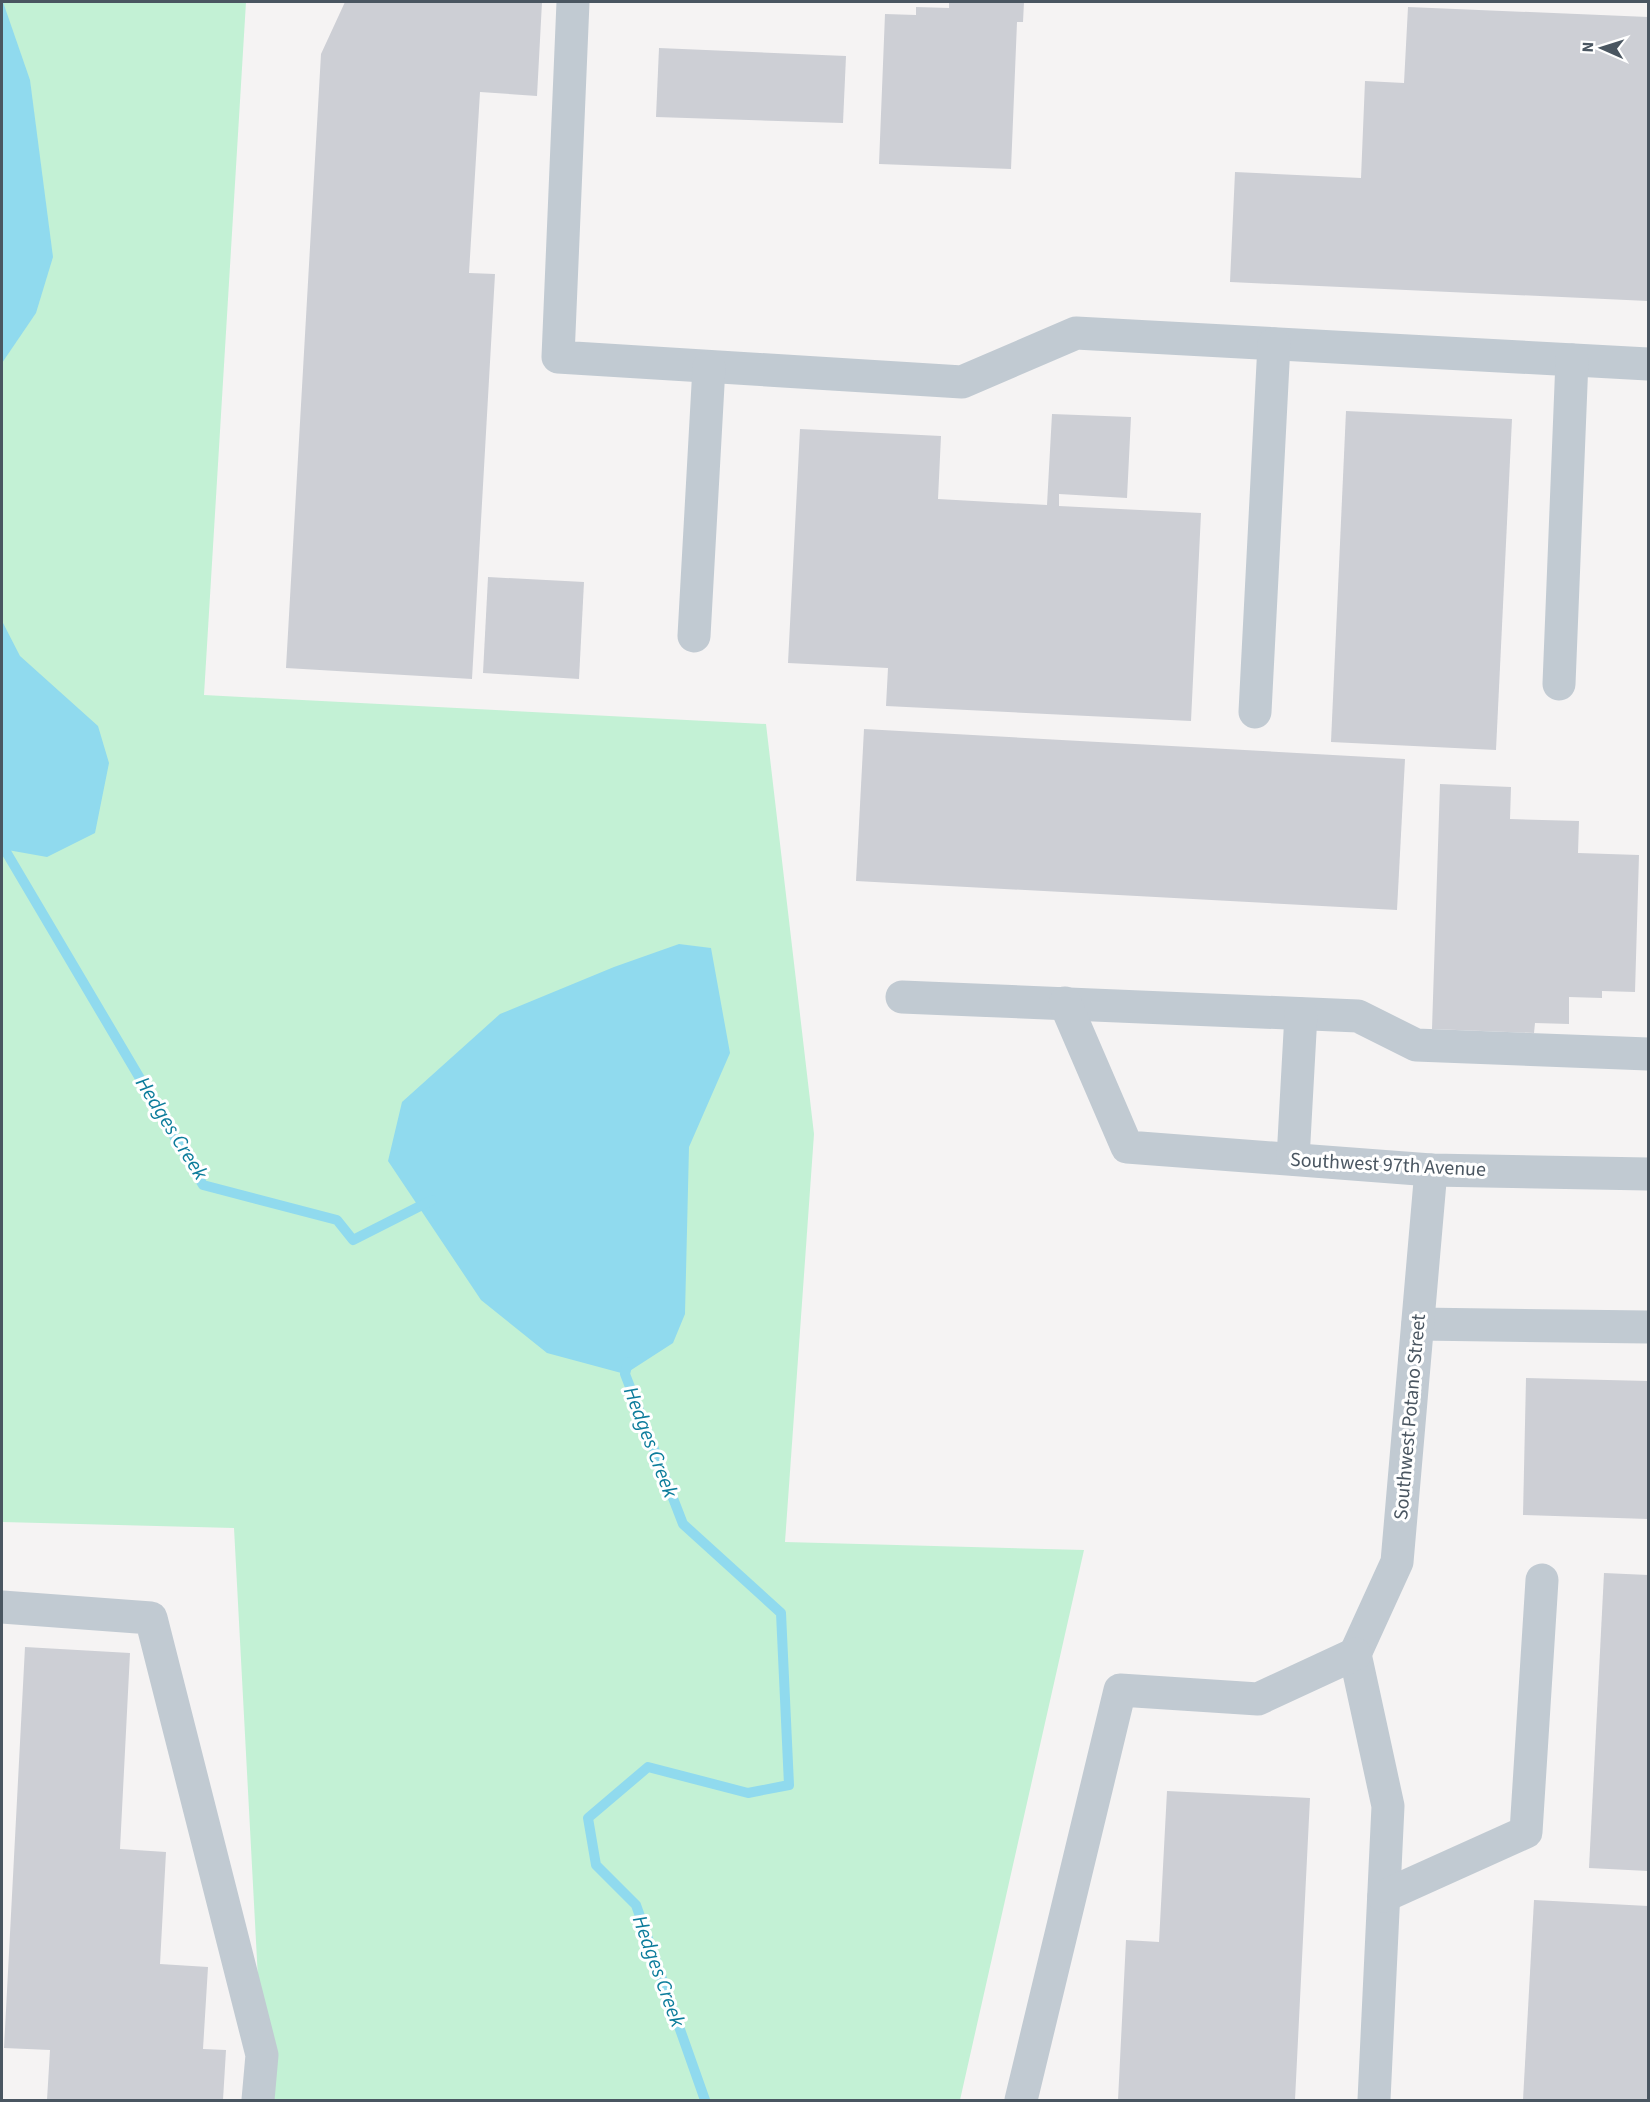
<svg xmlns="http://www.w3.org/2000/svg" width="1650" height="2102" font-family="'Source Sans 3',sans-serif">
  <style>
    .green { fill: #c3f1d5 }
    .water { fill: #90daee }
    .lines { fill: none; stroke-linecap: round; stroke-linejoin: round }
    .stream { stroke: #90daee; stroke-width: 10 }
    .building { fill: #cdcfd5 }
    .minor { stroke: #c1cad2; stroke-width: 33 }
    .labels { text-anchor: middle; dominant-baseline: central; stroke-width: 6; stroke-linejoin: round; paint-order: stroke }
    .street-label { font-size: 20px; fill: #4a5661; stroke: #fff }
    .water-label { font-size: 21px; font-style: italic; fill: #0c7c9b; stroke: #fff }
  </style>
  <rect width="100%" height="100%" fill="#f5f3f3"/>
  <polygon class="green" points="2,2 246,2 204,695 766,724 814,1134 785,1542 1084,1550 960,2100 258,2100 262,2054 234,1528 2,1522"/>
  <g class="water">
    <polygon points="2,2 3,2 30,80 53,257 36,313 2,363"/>
    <polygon points="2,621 20,656 98,726 109,763 95,833 47,857 2,849"/>
    <polygon points="679,944 711,948 730,1053 689,1147 685,1314 673,1343 625,1374 547,1353 481,1300 388,1161 402,1102 500,1014 614,967"/>
  </g>
  <g class="lines">
    <g class="stream">
      <polyline points="2,822 5,850 203,1185 337,1220 353,1240 432,1200"/>
      <polyline points="628,1362 625,1374 683,1524 781,1613 789,1785 748,1793 648,1767 588,1818 596,1865 636,1905 705,2100"/>
    </g>
  </g>
  <g class="building">
    <polygon points="345,2 542,2 537,96 480,92 469,273 495,274 472,679 286,668 321,54"/>
    <polygon points="949,2 1024,2 1023,22 1017,22 1011,169 879,164 885,14 916,15 916,7 949,8"/>
    <polygon points="1408,7 1648,17 1648,301 1230,282 1235,172 1361,178 1365,81 1404,83"/>
    <polygon points="659,48 846,56 843,123 656,117"/>
    <polygon points="1346,411 1512,419 1496,750 1331,742"/>
    <polygon points="1052,414 1131,417 1127,498 1059,494 1059,506 1201,513 1191,721 886,706 888,668 788,663 800,429 941,436 938,499 1047,505"/>
    <polygon points="488,577 584,582 579,679 483,673"/>
    <polygon points="864,729 1405,759 1397,910 856,881"/>
    <polygon points="1440,784 1511,787 1510,819 1579,821 1578,853 1639,855 1635,992 1602,991 1602,998 1569,997 1569,1024 1535,1023 1534,1033 1432,1029"/>
    <polygon points="1526,1378 1648,1381 1648,1519 1523,1515"/>
    <polygon points="1604,1573 1648,1575 1648,1871 1589,1868"/>
    <polygon points="25,1647 130,1653 120,1849 166,1852 160,1964 208,1967 203,2049 226,2050 223,2100 47,2100 50,2050 4,2048"/>
    <polygon points="1167,1791 1310,1798 1295,2100 1118,2100 1126,1940 1159,1942"/>
    <polygon points="1534,1900 1648,1906 1648,2100 1523,2100"/>
  </g>
  <g class="lines">
    <g class="minor">
      <polyline points="573,2 558,357 962,382 1076,333 1648,364"/>
      <polyline points="694,636 709,367"/>
      <polyline points="1559,684 1572,360"/>
      <polyline points="1255,712 1274,344"/>
      <polyline points="902,997 1358,1016 1416,1045 1648,1054"/>
      <polyline points="1065,1003 1127,1147 1431,1170 1648,1174"/>
      <polyline points="1293,1159 1301,1014"/>
      <polyline points="1418,1324 1648,1327"/>
      <polyline points="2,1607 151,1618 262,2055 258,2100"/>
      <polyline points="1355,1654 1397,1562 1431,1170"/>
      <polyline points="1355,1654 1388,1806 1374,2100"/>
      <polyline points="1384,1896 1526,1832 1542,1580"/>
      <polyline points="1021,2100 1120,1690 1258,1699 1355,1654"/>
    </g>
  </g>
  <g class="labels">
    <g class="street-label">
      <text transform="translate(1388 1165) rotate(3)">Southwest 97th Avenue</text>
      <text transform="translate(1410 1417) rotate(-85)">Southwest Potano Street</text>
    </g>
    <g class="water-label">
      <text transform="translate(172 1128) rotate(58)">Hedges Creek</text>
      <text transform="translate(651 1442) rotate(69)">Hedges Creek</text>
      <text transform="translate(659 1971) rotate(70)">Hedges Creek</text>
    </g>
  </g>
  <rect width="1650" height="2102" fill="none" stroke="#4a5661" stroke-width="6"/>
  <g transform="translate(1602 48) rotate(273)" stroke="#ffffff" stroke-width="4.5" paint-order="stroke">
  <path d="M0-4.5L10 22L0 15L-10 22Z" fill="#4a5661"/>
  <text y="-9" font-size="16" font-weight="bold" text-anchor="middle" fill="#4a5661">N</text>
  </g>
</svg>
